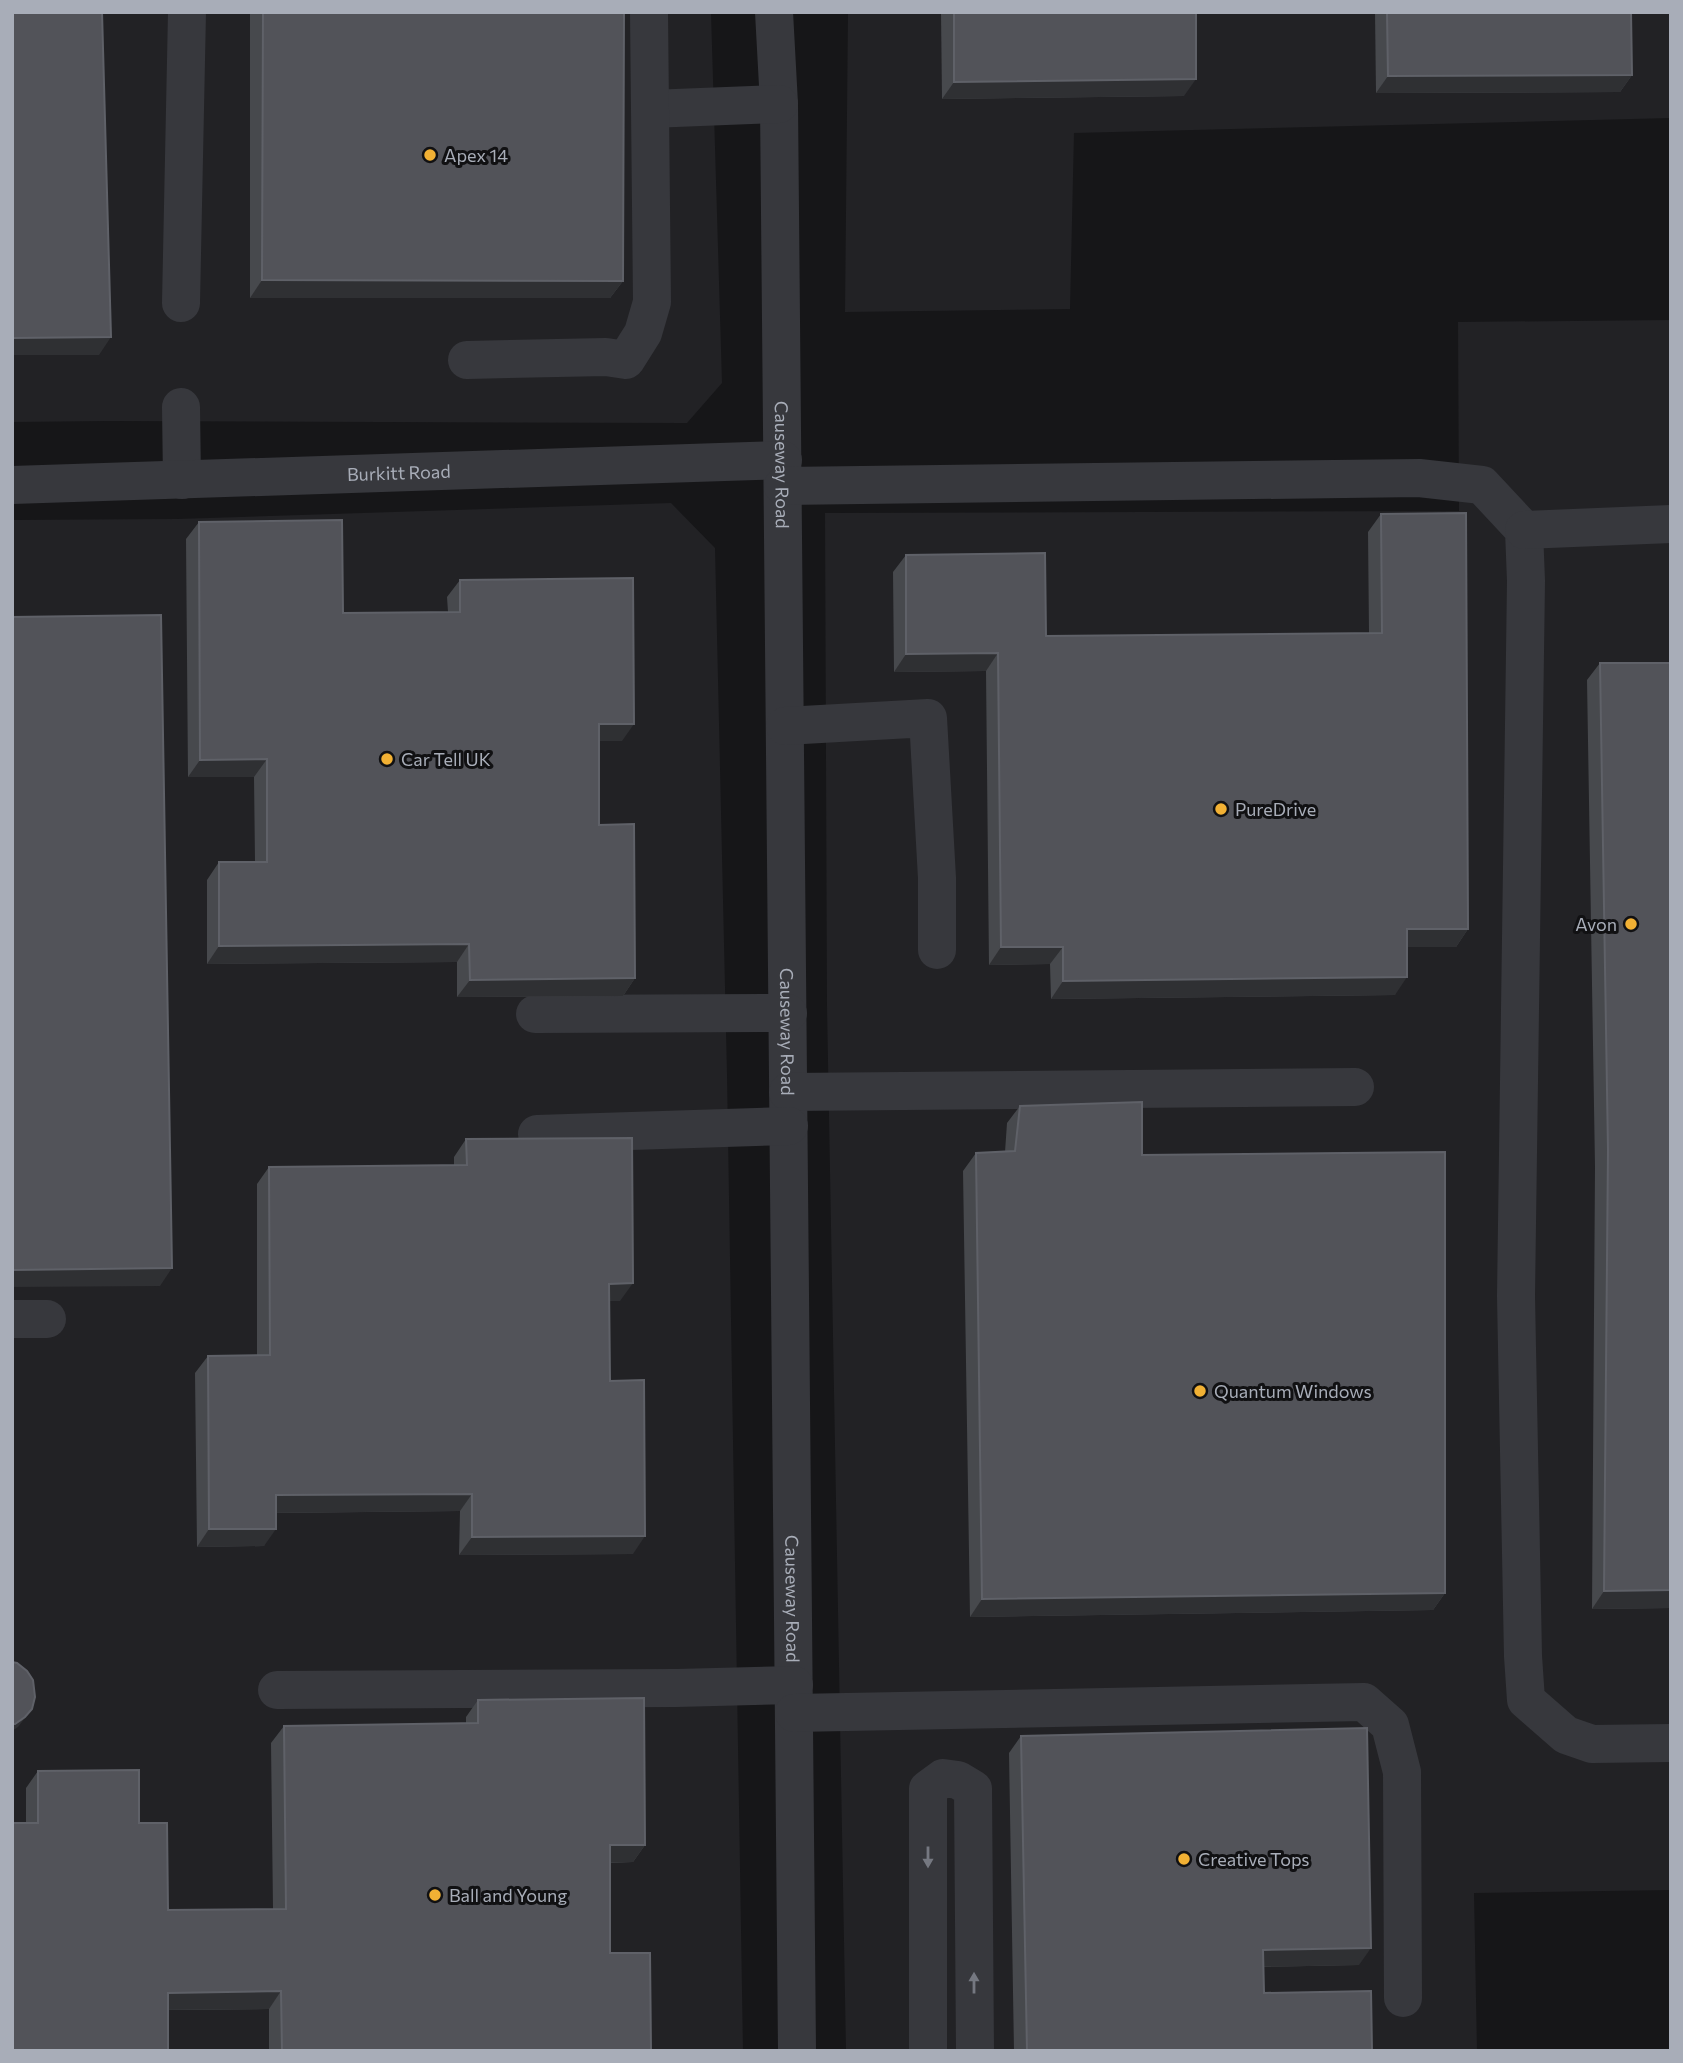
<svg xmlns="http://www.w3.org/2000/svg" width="1683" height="2063" font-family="Commissioner,sans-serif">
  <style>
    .built { fill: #222225 }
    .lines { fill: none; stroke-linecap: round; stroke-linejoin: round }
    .minor { stroke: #37383d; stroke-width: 38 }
    .wall { fill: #47494d }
    .shaded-wall { fill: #2f3033 }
    .building { fill: #525359; stroke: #5f6168; stroke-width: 2 }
    .oneway { fill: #757881 }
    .poi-dot { fill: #f2b134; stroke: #111113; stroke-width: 2.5 }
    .labels { text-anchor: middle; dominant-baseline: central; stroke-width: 6; stroke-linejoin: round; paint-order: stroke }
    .poi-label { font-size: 18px; fill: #a8adb8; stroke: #111113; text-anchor: start }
    .street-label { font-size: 18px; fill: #a8adb8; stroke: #111113 }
  </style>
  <rect width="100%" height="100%" fill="#161618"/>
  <g class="built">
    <polygon points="12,12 711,12 722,383 687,423 108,421 12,422"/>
    <polygon points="848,12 1671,12 1671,118 1074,133 1070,309 845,312"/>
    <polygon points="1671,320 1671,1890 1474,1893 1477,2051 846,2051 827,1006 825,513 1459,511 1458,322"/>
    <polygon points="671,503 715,548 727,1074 743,2051 12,2051 12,520 177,519"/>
  </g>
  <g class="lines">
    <g class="minor">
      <path id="s1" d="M774,12L779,104L797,2051"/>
      <polyline points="650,109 779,104"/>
      <polyline points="181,303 187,12"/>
      <polyline points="467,360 606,357 626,360 643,333 652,302 649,12"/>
      <polyline points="181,407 182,480"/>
      <path id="s2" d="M12,485L783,460"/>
      <polyline points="783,486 1419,478 1482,485 1524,530 1526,581 1516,1296 1523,1656 1526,1700 1566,1735 1592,1744 1671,1743"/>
      <polyline points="1524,530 1671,524"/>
      <polyline points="785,726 928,718 937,878 937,950"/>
      <polyline points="535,1014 788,1013"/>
      <polyline points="788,1092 1355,1087"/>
      <polyline points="537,1134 789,1126"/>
      <polyline points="12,1319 47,1319"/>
      <polyline points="277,1690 676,1688 794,1685"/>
      <polyline points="794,1713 1364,1702 1390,1725 1402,1772 1403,1998"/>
      <polyline points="928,2051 928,1789 943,1778 958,1780 973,1789 975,2051"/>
    </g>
  </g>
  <g class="wall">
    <polygon points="250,12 624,12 623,281 610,298 250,298"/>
    <polygon points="941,12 1196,12 1184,96 942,99"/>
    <polygon points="1375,12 1631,12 1632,75 1620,92 1376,93"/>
    <polygon points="1381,514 1468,929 1456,947 1407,947 1395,995 1051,999 1050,964 989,965 986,671 894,672 893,572 906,555 1046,636 1369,633 1368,532"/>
    <polygon points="199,522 343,613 448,612 447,597 460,580 622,741 599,741 599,825 635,978 623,996 457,997 457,962 207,964 207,880 219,862 255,862 254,777 188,777 186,539"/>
    <polygon points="1600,663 1671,663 1671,1608 1592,1609 1595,1167 1587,680"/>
    <polygon points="1020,1106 1142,1155 1445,1593 1433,1610 970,1617 963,1171 976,1153 1005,1152 1007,1123"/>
    <polygon points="466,1139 620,1301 609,1301 610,1381 633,1554 459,1555 460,1511 276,1513 264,1546 197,1547 195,1373 208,1356 257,1355 257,1184 269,1167 454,1165 454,1157"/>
    <polygon points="478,1700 645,1845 633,1862 610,1863 610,1953 651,2051 269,2051 269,2009 168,2010 26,1823 26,1788 38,1771 139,1823 168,1910 273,1909 271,1743 284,1726 466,1724 466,1717"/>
    <polygon points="1021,1736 1359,1965 1263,1967 1264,1993 1372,2051 1014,2051 1009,1753"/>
  </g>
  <g class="shaded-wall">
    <polygon points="1632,75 1620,92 1376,93 1388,76"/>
    <polygon points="1196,79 1184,96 942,99 954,82"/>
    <polygon points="262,280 623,281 610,298 250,298"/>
    <polygon points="111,337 99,355 12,355 12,338"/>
    <polygon points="998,653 986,671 894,672 906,654"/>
    <polygon points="599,724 634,724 622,741 586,741"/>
    <polygon points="267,759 254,777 188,777 200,760"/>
    <polygon points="1407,929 1468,929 1456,947 1394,947"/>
    <polygon points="469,944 457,962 207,964 219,946"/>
    <polygon points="1001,947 1063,947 1050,964 989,965"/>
    <polygon points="1407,977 1395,995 1051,999 1063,981"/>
    <polygon points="635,978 623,996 457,997 470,980"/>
    <polygon points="172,1268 160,1286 12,1287 12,1270"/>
    <polygon points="633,1283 620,1301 597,1301 609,1284"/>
    <polygon points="472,1494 460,1511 263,1513 276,1495"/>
    <polygon points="209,1529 276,1529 264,1546 197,1547"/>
    <polygon points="645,1536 633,1554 459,1555 472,1537"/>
    <polygon points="1671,1590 1671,1608 1592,1609 1604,1591"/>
    <polygon points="1445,1593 1433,1610 970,1617 982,1599"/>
    <polygon points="32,1709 18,1727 12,1731 12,1724"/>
    <polygon points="610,1845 645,1845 633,1862 597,1863"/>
    <polygon points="1371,1948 1359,1965 1251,1967 1263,1950"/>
    <polygon points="281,1991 269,2009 156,2010 168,1993"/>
  </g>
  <g class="building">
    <polygon points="12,12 102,12 111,337 12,338"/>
    <polygon points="263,12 624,12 623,281 262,280"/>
    <polygon points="954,12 1196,12 1196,79 954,82"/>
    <polygon points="1387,12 1631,12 1632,75 1388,76"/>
    <polygon points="1466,513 1468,929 1407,929 1407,977 1063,981 1063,947 1001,947 998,653 906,654 906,555 1045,553 1046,636 1382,633 1381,514"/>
    <polygon points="342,520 343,613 460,612 460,580 633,578 634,724 599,724 599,825 634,824 635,978 470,980 469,944 219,946 219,862 267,862 267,759 200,760 199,522"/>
    <polygon points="161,615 172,1268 12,1270 12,617"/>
    <polygon points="1600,663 1671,663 1671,1590 1604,1591 1608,1150"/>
    <polygon points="1142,1102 1142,1155 1445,1152 1445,1593 982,1599 976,1153 1015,1151 1020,1106"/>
    <polygon points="632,1138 633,1283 609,1284 610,1381 644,1380 645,1536 472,1537 472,1494 276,1495 276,1529 209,1529 208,1356 270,1355 269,1167 467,1165 466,1139"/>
    <polygon points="12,1662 17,1663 27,1671 33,1680 35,1697 32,1709 25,1717 15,1724 12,1724"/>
    <polygon points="644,1698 645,1845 610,1845 610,1953 650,1953 651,2051 282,2051 281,1991 168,1993 168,2051 12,2051 12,1823 38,1823 38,1771 139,1770 139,1823 167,1823 168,1910 286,1909 284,1726 478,1723 478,1700"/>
    <polygon points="1367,1728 1371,1948 1263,1950 1264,1993 1371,1991 1372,2051 1027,2051 1021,1736"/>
  </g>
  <defs><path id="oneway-solid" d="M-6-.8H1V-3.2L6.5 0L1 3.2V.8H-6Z" transform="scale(1.75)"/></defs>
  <g class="oneway">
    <use href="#oneway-solid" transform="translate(928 1857) rotate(90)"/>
    <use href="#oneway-solid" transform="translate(974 1983) rotate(-90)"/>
  </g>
  <g class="poi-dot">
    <circle cx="430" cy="155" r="7"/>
    <circle cx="387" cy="759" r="7"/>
    <circle cx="1221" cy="809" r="7"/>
    <circle cx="1631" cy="924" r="7"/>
    <circle cx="1200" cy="1391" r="7"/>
    <circle cx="1184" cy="1859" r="7"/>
    <circle cx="435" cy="1895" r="7"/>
  </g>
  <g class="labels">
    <g class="poi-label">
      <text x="444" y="155">Apex 14</text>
      <text x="401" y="759">Car Tell UK</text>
      <text x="1235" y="809">PureDrive</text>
      <text x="1617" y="924" text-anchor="end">Avon</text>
      <text x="1214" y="1391">Quantum Windows</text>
      <text x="1198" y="1859">Creative Tops</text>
      <text x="449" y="1895">Ball and Young</text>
    </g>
    <g class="street-label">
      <text stroke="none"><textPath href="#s1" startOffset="453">Causeway Road</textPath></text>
      <text stroke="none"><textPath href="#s2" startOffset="387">Burkitt Road</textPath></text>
      <text stroke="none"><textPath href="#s1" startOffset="1020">Causeway Road</textPath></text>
      <text stroke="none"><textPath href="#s1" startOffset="1587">Causeway Road</textPath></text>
    </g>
  </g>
  <rect width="1683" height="2063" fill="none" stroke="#a8adb8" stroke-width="28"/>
</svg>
